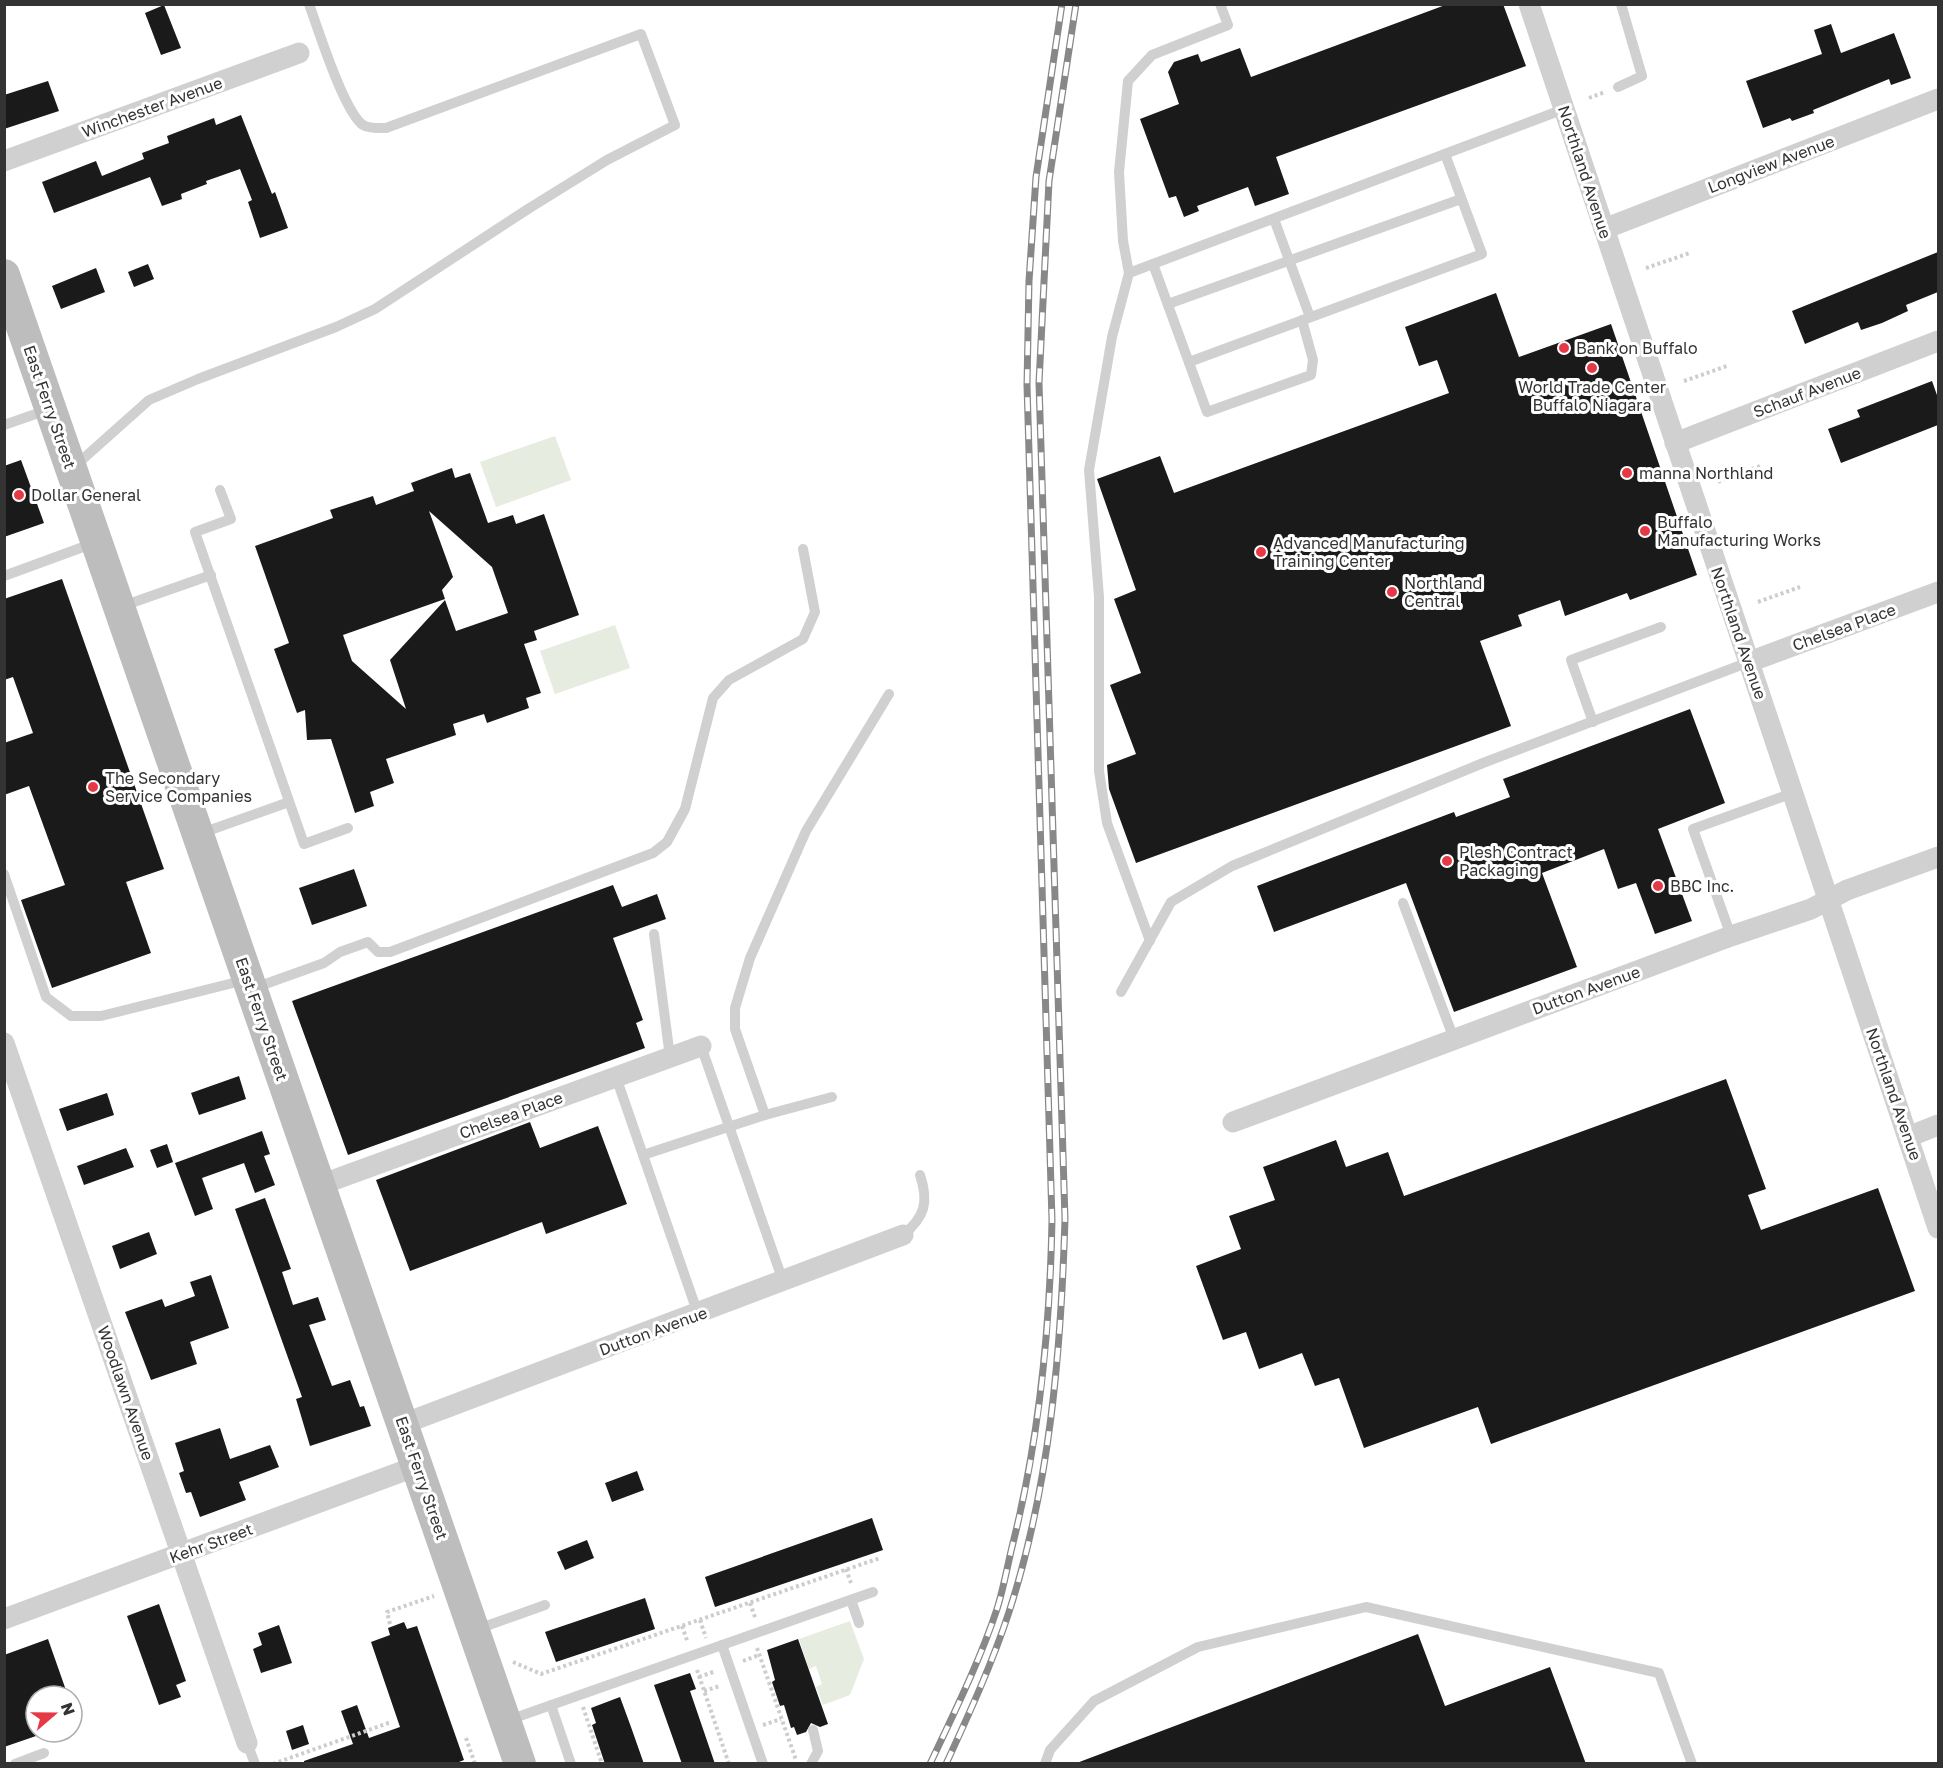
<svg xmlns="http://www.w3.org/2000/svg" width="1943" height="1768" font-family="'Golos Text',sans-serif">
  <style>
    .green { fill: #e6ecdf }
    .building { fill: #1a1a1a; fill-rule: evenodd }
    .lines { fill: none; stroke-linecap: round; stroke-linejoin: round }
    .path { stroke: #cdcdcd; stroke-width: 4; stroke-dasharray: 3 3; stroke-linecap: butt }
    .lane { stroke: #d0d0d0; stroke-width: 10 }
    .street { stroke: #d0d0d0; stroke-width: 21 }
    .secondary { stroke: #bdbdbd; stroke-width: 32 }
    .rail-casing { stroke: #888; stroke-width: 7 }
    .rail { stroke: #fff; stroke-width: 4.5; stroke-dasharray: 14; stroke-linecap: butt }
    .poi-dot { fill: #e63946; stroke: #fff; stroke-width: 2 }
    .labels { text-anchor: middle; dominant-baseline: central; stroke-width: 6; stroke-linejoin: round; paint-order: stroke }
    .street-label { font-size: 16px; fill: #333; stroke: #fff }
    .poi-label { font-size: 16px; fill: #333; stroke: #fff; text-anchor: start }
  </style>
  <rect width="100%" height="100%" fill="#fff"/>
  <g class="green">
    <polygon points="555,436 571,480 496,507 480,462"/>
    <polygon points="615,625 630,668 555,694 540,651"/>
    <polygon points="850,1621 864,1659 850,1695 823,1705 816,1687 822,1684 816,1666 809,1669 799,1639"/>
  </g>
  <g class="building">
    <polygon points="1448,4 1503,4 1526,66 1276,157 1289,194 1255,206 1248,187 1197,206 1199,211 1184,217 1176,196 1169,198 1140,119 1179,104 1168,72 1174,62 1198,54 1201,62 1240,48 1251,77"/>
    <polygon points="164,5 181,48 161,55 145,13"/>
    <polygon points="1831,24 1841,53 1894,33 1911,78 1891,85 1889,79 1813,110 1814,113 1792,121 1790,118 1763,128 1746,81 1822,54 1814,30"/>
    <polygon points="48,81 59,111 4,129 4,95"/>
    <polygon points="241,115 272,194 275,192 288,228 260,238 248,202 252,200 240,169 206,181 207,184 181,194 182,199 162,206 150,177 54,213 42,182 96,161 102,176 144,159 142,153 169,143 167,136 214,118 216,125"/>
    <polygon points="1938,252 1938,292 1906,305 1908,311 1882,323 1861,330 1858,322 1805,344 1792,311"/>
    <polygon points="148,264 154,279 134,287 128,272"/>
    <polygon points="96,268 105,292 61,309 52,286"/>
    <polygon points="1496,293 1519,357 1611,324 1697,575 1630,600 1627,593 1565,616 1560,600 1518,615 1522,626 1480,641 1511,726 1136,863 1109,789 1107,765 1136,754 1110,685 1141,673 1114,599 1136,590 1097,479 1160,456 1174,493 1449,393 1437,360 1419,366 1405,327"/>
    <polygon points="1932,381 1938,398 1938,425 1841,463 1828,429 1860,417 1857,410"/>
    <polygon points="21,460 44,523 4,537 4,466"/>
    <path d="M452,468L455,478L470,473L488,523L513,515L516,524L544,514L579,615L534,631L537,640L524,644L541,693L526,698L529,708L487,723L484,714L453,724L456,735L386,759L394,783L370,792L374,806L355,813L331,739L307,740L305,710L297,713L274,649L289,643L255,546L333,518L330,510L373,496L376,505L414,491L411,483ZM429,511L492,567L508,613L456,631L445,600L390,660L406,709L352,661L343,635L445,599L442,590L453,577Z"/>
    <polygon points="62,579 164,869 126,882 151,953 52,988 21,900 65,885 29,786 4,795 4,743 33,733 13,677 4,680 4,599"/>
    <polygon points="1690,709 1725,803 1658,829 1692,921 1655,934 1636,883 1618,889 1604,849 1542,873 1577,967 1454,1012 1406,883 1274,932 1257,886 1454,812 1456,817 1510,797 1503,779"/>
    <polygon points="354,869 367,906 312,925 299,888"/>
    <polygon points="613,885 622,907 657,894 666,919 613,938 643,1020 636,1023 645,1048 348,1155 292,1001"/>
    <polygon points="239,1076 246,1099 199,1115 191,1093"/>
    <polygon points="1726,1079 1766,1189 1748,1195 1761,1230 1878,1188 1915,1291 1491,1444 1478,1407 1364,1448 1339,1378 1315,1386 1302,1353 1259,1369 1246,1332 1223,1340 1196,1266 1241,1249 1229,1216 1275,1200 1263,1167 1336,1140 1346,1167 1388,1152 1404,1196"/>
    <polygon points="107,1093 114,1115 67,1131 59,1109"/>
    <polygon points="530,1122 540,1148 598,1126 627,1204 546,1234 542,1222 410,1271 376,1180"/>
    <polygon points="262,1131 270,1154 264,1156 275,1185 255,1193 244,1163 202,1178 213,1209 195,1216 175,1163"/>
    <polygon points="167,1144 173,1162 157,1168 150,1150"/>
    <polygon points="126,1148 134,1167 84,1185 77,1166"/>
    <polygon points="265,1198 291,1269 282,1272 293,1305 318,1297 326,1320 309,1325 332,1386 350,1380 360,1407 364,1406 371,1426 310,1446 296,1399 302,1397 235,1209"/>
    <polygon points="149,1232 157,1254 120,1269 112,1246"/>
    <polygon points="211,1275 229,1328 190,1342 197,1364 151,1380 125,1312 162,1299 165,1307 195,1296 190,1282"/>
    <polygon points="220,1428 230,1459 270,1445 279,1467 239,1482 246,1500 200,1517 191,1492 186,1493 179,1473 184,1471 175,1443"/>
    <polygon points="637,1471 644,1490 612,1502 605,1483"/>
    <polygon points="872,1518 883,1550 715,1607 705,1577"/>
    <polygon points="587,1540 594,1558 565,1570 557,1552"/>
    <polygon points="645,1598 655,1629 556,1662 545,1632"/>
    <polygon points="159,1604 186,1681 176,1685 181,1697 159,1705 127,1616"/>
    <polygon points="404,1622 407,1629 417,1626 464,1760 454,1764 304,1764 304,1761 353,1744 341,1711 357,1705 369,1738 400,1727 371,1642 390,1635 388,1628"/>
    <polygon points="279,1625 292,1663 261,1673 253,1649 262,1645 258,1633"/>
    <polygon points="1418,1634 1445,1706 1550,1667 1586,1764 1074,1764"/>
    <polygon points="48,1639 68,1696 36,1696 36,1736 4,1747 4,1655"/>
    <polygon points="798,1639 828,1724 820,1727 811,1723 806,1732 797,1735 794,1727 791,1728 784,1705 780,1706 772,1682 775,1680 767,1650"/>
    <polygon points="690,1673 696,1689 690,1691 715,1764 682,1764 654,1685"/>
    <polygon points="620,1697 631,1727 644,1764 605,1764 592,1725 596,1723 591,1708"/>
    <polygon points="303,1725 309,1744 292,1750 286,1731"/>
  </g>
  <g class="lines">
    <g class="path">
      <polyline points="1589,98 1605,92"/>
      <polyline points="1646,268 1690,253"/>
      <polyline points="1684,381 1727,366"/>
      <polyline points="1718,482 1760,466"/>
      <polyline points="1758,602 1800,587"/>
      <polyline points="846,1569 851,1583"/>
      <polyline points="750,1603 756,1620"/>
      <polyline points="700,1620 706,1638"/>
      <polyline points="390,1624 387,1612 434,1596"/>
      <polyline points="682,1626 688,1643"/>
      <polyline points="757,1648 796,1760"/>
      <polyline points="743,1661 759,1655"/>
      <polyline points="513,1662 541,1674 880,1558"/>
      <polyline points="697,1670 729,1764"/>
      <polyline points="699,1677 716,1671"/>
      <polyline points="704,1691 720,1686"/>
      <polyline points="583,1707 602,1764"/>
      <polyline points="763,1725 781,1719"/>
      <polyline points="466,1738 475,1764"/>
      <polyline points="273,1764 391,1722"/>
    </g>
    <g class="lane">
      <polyline points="1618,87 1642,76 1621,4"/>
      <polyline points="1274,219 1310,317"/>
      <polyline points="1153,264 1207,412 1311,375 1313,360 1302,320"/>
      <polyline points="1129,273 1123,241 1119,172 1128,81 1152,55 1228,25 1220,4"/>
      <polyline points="1168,304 1461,199"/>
      <polyline points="1189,362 1482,254 1445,154"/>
      <polyline points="4,425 47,410"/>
      <path d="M75,466L149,400L198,379L336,327L375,309L528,209L607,160L675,125L641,34L386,128C378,128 370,129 363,125C344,112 318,29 309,4"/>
      <polyline points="220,490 231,519 195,532 304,844 348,828"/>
      <polyline points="4,576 94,543"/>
      <polyline points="120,607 211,575"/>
      <polyline points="1593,722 1571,660 1661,627"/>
      <polyline points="199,834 289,802"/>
      <polyline points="4,874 46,997 71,1016 101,1016 245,980"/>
      <polyline points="1403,903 1454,1039"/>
      <polyline points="654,934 670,1057"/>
      <polyline points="1731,936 1693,829 1793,793"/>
      <polyline points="1150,941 1107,823 1099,771 1099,597 1089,470 1112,337 1129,273 1564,109"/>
      <polyline points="254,988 324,963 340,952 368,942 378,952 390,952 653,853 667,842 685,809 713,698 729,680 803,639 815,612 803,549"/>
      <polyline points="1121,992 1171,902 1232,866 1483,763 1749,662"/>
      <polyline points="701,1046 783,1281"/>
      <polyline points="616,1077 698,1314"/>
      <polyline points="765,1115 832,1097"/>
      <polyline points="643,1155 765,1115 735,1029 735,1008 750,958 806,831 889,694"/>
      <path d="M903,1235C925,1217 929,1202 920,1175"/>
      <polyline points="851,1600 859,1623"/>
      <polyline points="475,1630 545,1605"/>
      <polyline points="722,1645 763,1764"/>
      <polyline points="551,1705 571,1764"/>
      <polyline points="506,1721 873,1592"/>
      <polyline points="247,1743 255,1764"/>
      <polyline points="15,1764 44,1753"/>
      <polyline points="811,1764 818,1751 813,1730"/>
      <polyline points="1045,1764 1050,1750 1094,1701 1198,1647 1366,1607 1659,1673 1692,1764"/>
    </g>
    <g class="street">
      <polyline points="1529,4 1938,1228"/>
      <polyline points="4,161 299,53"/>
      <polyline points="1604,229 1938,99"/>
      <polyline points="1675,443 1938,341"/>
      <polyline points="1749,662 1938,592"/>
      <polyline points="4,1043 247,1743"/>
      <polyline points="1233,1122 1731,936 1811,909 1847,890 1938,857"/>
      <polyline points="1908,1137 1938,1125"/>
      <polyline points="320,1185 701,1046"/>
      <polyline points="403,1424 903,1235"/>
      <polyline points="4,1619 417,1466"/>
    </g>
    <polyline class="secondary" points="4,275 520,1764"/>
    <defs>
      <g id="rail">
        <path d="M930,1764C954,1713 979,1663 997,1609C1004,1587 1008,1562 1014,1539C1040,1433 1050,1328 1052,1220L1027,385L1029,281L1036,177L1062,4"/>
        <path d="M946,1764C969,1714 992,1664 1009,1612C1050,1486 1061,1351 1065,1219L1039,383L1049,181L1076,4"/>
      </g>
    </defs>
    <use href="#rail" class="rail-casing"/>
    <use href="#rail" class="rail"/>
  </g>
  <g class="poi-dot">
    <circle cx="1564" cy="348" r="6"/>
    <circle cx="1592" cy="368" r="6"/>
    <circle cx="1627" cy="473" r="6"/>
    <circle cx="19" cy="495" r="6"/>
    <circle cx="1645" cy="531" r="6"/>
    <circle cx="1261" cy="552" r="6"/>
    <circle cx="1392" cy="592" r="6"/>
    <circle cx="93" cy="787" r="6"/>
    <circle cx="1447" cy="861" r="6"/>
    <circle cx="1658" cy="886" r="6"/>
  </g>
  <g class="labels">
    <g class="street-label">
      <text transform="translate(152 107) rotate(-20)">Winchester Avenue</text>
      <text transform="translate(1771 164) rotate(-21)">Longview Avenue</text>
      <text transform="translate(1585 172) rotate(72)">Northland Avenue</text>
      <text transform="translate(1807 392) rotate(-21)">Schauf Avenue</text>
      <text transform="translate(50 407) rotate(71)">East Ferry Street</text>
      <text transform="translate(1844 627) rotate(-20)">Chelsea Place</text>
      <text transform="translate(1739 633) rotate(71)">Northland Avenue</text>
      <text transform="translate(1586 990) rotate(-20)">Dutton Avenue</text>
      <text transform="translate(262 1019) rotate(71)">East Ferry Street</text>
      <text transform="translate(1894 1094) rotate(71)">Northland Avenue</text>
      <text transform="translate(511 1115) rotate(-20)">Chelsea Place</text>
      <text transform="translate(653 1331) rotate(-20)">Dutton Avenue</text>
      <text transform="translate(126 1393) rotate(71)">Woodlawn Avenue</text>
      <text transform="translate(422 1478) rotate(71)">East Ferry Street</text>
      <text transform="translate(211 1543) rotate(-20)">Kehr Street</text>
    </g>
    <g class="poi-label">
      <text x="1576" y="348">Bank on Buffalo</text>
      <text x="1592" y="387" text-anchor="middle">World Trade Center<tspan x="1592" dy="18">Buffalo Niagara</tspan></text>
      <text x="1639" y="473">manna Northland</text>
      <text x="31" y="495">Dollar General</text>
      <text x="1657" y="522">Buffalo<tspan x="1657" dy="18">Manufacturing Works</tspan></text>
      <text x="1273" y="543">Advanced Manufacturing<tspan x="1273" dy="18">Training Center</tspan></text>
      <text x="1404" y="583">Northland<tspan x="1404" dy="18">Central</tspan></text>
      <text x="105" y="778">The Secondary<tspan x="105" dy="18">Service Companies</tspan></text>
      <text x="1459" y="852">Plesh Contract<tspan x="1459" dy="18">Packaging</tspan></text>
      <text x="1670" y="886">BBC Inc.</text>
    </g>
  </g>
  <rect width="1943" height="1768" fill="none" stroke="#333333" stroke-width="12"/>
  <g transform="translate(54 1714) rotate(70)"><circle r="28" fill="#ffffff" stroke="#adadad" stroke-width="1.5"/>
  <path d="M0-4.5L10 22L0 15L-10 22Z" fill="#e63946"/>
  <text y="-9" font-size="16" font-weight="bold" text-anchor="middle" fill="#333333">N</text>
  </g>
</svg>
